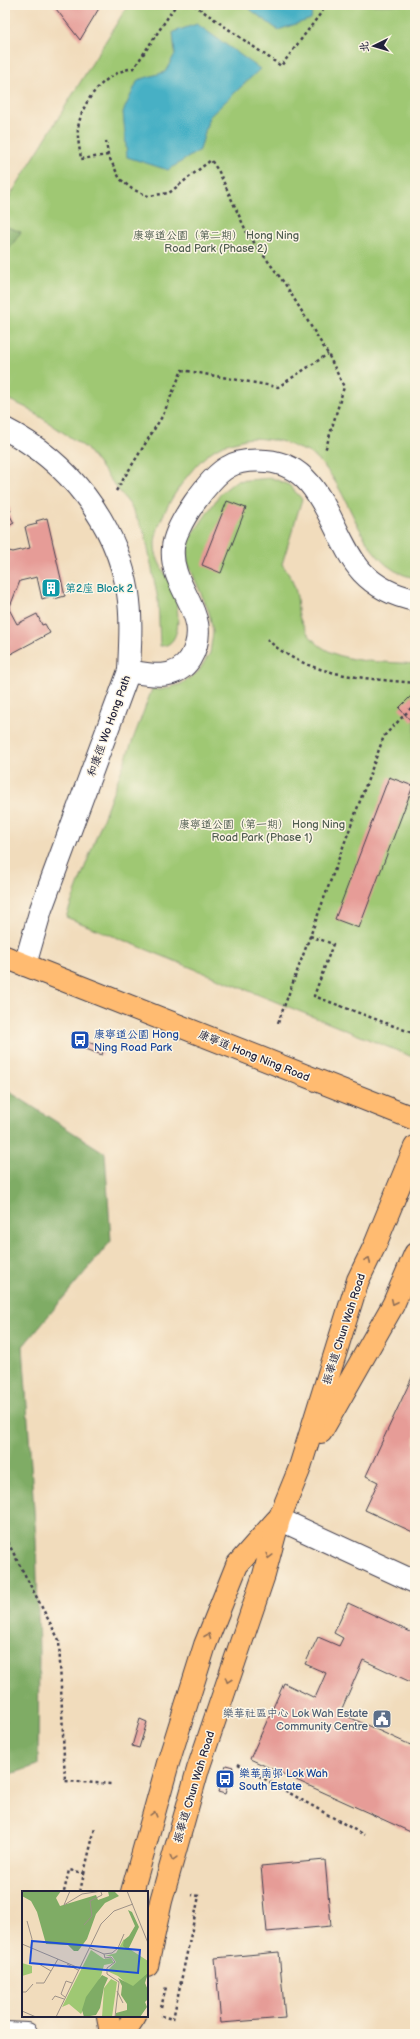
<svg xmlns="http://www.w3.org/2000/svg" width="420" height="2039" font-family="'Balsamiq Sans','LXGW WenKai TC',sans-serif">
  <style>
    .green { fill: #9fc873; stroke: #607557 }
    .forest { fill: #7fac65; stroke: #506750 }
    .water { fill: #46b0c5; stroke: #346980 }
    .building { fill: #e69c97 }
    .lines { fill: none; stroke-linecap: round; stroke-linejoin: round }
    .minor-casing { stroke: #413e4e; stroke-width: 24 }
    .major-casing { stroke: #413e4e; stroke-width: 24 }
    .path { stroke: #413e4e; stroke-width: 2.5; stroke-dasharray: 3 3; stroke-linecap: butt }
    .minor { stroke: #fff; stroke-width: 22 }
    .major { stroke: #ffbb71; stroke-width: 22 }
    .oneway { stroke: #906e56 }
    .labels { text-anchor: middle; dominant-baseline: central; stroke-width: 3; stroke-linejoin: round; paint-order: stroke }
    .park-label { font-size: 11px; fill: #4e5c4f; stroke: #fcf5e5 }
    .culture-label { font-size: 11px; fill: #0d838f; stroke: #fcf5e5; text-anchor: start }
    .street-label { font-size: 11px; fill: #22223b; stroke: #fcf5e5 }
    .transit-label { font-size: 11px; fill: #164399; stroke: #fcf5e5; text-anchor: start }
    .service-label { font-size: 11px; fill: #4e5e75; stroke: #fcf5e5; text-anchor: end }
    .inset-road { fill: none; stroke: #9e9288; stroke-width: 1 }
    .view { fill: #1d4ed8; fill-opacity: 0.15; stroke: #1d4ed8; stroke-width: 2 }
    .inset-edge { fill: none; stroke: #22223b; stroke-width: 2 }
  </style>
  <rect width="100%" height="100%" fill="#fcf5e5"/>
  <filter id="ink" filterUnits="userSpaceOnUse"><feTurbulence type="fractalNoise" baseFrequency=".025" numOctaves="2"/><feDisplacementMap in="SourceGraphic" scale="8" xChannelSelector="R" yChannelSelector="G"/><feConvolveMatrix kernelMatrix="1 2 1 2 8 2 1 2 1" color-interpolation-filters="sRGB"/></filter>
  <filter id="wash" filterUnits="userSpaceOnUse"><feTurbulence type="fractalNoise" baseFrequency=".012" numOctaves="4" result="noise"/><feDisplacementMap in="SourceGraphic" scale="16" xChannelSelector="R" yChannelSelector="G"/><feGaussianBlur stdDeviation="0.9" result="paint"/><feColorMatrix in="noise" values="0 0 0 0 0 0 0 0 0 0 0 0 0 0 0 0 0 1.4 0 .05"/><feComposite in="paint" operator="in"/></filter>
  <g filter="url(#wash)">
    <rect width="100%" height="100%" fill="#f1dcbc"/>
    <g class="green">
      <path d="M128,5H415V578C355,567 355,486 311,454C307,451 302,450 297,448C288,444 281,440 272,440C263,439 253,437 245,439C236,442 226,443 219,447C193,460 157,514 155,543C154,562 169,576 174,593C179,608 183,647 160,646L158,600L145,534L130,505L86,448L27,408L5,398V204Z"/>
      <path d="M272,478L289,485L302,499L282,564C289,574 295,584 297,597C298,604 297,609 299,616C317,667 370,660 415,664V1058L66,917L152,689L160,690L181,684L198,672L210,653L213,632L209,612L187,561L190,538L221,493L236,481Z"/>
    </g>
    <g class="forest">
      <polygon points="5,226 21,232 5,255"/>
      <polygon points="5,1089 105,1153 111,1241 23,1346 36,1539 39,1650 38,1765 5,1776"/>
    </g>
    <g class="water">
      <polygon points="244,5 313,5 311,19 278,30"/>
      <polygon points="197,24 260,69 209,117 200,150 168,170 127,157 123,112 138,80 165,72 175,54 173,32"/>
    </g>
    <g id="blocks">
      <g class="building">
        <polygon points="53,5 101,5 80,40"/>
        <polygon points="5,500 11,511 8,512 14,523 5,528"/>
        <polygon points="227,501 246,508 221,573 202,565"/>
        <polygon points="47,518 65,596 54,599 54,595 42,599 37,577 20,581 9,609 17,624 37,614 42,625 45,624 50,633 5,657 5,550 13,552 30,548 25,527 37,524 36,521"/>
        <polygon points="412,695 415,699 415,719 412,722 399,708"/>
        <polygon points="389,777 413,786 359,928 335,919"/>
        <polygon points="80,1039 104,1048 102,1055 78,1046"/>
        <polygon points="415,1371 415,1533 365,1510 378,1482 366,1476"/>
        <polygon points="348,1603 415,1634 415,1684 363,1660 340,1713 415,1747 415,1834 250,1759 284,1683 315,1698 326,1673 305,1664 318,1637 339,1646 343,1638 334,1633"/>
        <polygon points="140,1719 147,1722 139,1748 132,1746"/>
        <polygon points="226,1765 233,1767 225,1794 218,1792"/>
        <polygon points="325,1860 331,1926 267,1932 261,1866"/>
        <polygon points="279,1952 285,2018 221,2023 215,1958"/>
      </g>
    </g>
  </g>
  <g filter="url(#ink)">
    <use href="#blocks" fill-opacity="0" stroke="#413e4e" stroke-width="1"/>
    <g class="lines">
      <defs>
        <g id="minor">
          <path d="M5,429C68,461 116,522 128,593C132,619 130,645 129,671L41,909L25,965"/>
          <path d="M129,671C149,675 176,681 190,659C216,615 169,590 173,548C174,527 209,477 228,467C239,460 253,460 266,461C324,465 330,536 362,572C376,587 396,596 415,600"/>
          <polyline points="279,1519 415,1582"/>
          <polyline points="5,2033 27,2034"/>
        </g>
        <g id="major">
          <polyline points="5,957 415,1119"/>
          <polyline points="321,1432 393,1305 415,1254"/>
          <polyline points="132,1892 168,1763 205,1645 237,1565 276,1521"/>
          <polyline points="147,1966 161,1901 198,1769 264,1575 279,1519 299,1470 358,1280 375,1245 415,1147"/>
          <polyline points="108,2016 111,2034"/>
          <polyline points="123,2034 135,2016"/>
        </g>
      </defs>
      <use href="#minor" class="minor-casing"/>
      <use href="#major" class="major-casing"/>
      <g class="path">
        <polyline points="194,5 281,66 327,5"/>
        <polyline points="106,141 108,155 120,179 132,189 148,196 169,193 211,160 219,172 247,233 285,284 328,354 344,387 325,451"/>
        <path d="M108,155L81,159C80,150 77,138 78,128C82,100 105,72 134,68L176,5"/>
        <polyline points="116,491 163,415 182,370 278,387 328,354"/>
        <path d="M267,639C306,677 365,678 415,683"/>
        <polyline points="310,936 333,944 314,996 415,1034"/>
        <polyline points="278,1023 384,736 415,704"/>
        <polyline points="5,1537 59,1640 65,1781 112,1784"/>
        <polyline points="238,1764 364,1835"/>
        <polyline points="84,1873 95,1828"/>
        <polyline points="64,1892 69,1870 84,1873 80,1892"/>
        <polyline points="161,2008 166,1987"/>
        <polyline points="161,2016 173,2019 199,1896 192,1895"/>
      </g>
      <use href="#minor" class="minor"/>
      <use href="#major" class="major"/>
    </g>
    <defs><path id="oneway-chevron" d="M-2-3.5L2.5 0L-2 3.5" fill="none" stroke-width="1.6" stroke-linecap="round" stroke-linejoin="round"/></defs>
    <g class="oneway">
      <use href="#oneway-chevron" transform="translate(368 1260) rotate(-65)"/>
      <use href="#oneway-chevron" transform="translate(394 1302) rotate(115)"/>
      <use href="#oneway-chevron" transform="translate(269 1556) rotate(105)"/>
      <use href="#oneway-chevron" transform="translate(208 1636) rotate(-68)"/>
      <use href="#oneway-chevron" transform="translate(228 1680) rotate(109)"/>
      <use href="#oneway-chevron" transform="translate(154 1814) rotate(-75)"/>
      <use href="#oneway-chevron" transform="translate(173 1858) rotate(106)"/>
    </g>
  </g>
  <defs>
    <symbol id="building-square" viewBox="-11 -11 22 22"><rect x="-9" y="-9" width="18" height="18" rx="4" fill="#0f9aa8" stroke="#fcf5e5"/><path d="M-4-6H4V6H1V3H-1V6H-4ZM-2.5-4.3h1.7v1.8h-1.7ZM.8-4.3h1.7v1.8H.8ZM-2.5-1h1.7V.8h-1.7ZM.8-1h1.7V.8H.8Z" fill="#fff"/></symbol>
    <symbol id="bus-square" viewBox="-11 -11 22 22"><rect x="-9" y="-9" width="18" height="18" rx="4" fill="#1a4fb4" stroke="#fcf5e5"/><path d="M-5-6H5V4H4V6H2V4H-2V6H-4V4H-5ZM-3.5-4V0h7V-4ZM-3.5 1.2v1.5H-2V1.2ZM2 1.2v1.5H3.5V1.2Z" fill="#fff"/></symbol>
    <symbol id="civic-square" viewBox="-11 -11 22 22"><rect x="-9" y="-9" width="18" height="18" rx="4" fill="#5c6f8a" stroke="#fcf5e5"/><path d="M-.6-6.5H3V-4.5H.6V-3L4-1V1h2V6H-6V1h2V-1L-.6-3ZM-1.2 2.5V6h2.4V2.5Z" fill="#fff"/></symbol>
  </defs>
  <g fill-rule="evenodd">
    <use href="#building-square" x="40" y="577" width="22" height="22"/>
    <use href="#bus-square" x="69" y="1029" width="22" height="22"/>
    <use href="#civic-square" x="371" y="1708" width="22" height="22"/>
    <use href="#bus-square" x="214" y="1768" width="22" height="22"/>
  </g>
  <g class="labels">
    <g class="park-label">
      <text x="216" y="235">康寧道公園（第二期） Hong Ning<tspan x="216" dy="13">Road Park (Phase 2)</tspan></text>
      <text x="262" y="824">康寧道公園（第一期） Hong Ning<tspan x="262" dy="13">Road Park (Phase 1)</tspan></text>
    </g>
    <g class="culture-label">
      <text x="65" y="588">第2座 Block 2</text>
    </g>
    <g class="street-label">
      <text transform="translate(109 726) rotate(-70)">和康徑 Wo Hong Path</text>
      <text transform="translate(254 1056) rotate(22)">康寧道 Hong Ning Road</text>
      <text transform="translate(344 1329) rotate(-72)">振華道 Chun Wah Road</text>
      <text transform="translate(194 1787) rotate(-73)">振華道 Chun Wah Road</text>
    </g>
    <g class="transit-label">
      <text x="94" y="1034">康寧道公園 Hong<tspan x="94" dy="13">Ning Road Park</tspan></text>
      <text x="239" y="1773">樂華南邨 Lok Wah<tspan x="239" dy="13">South Estate</tspan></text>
    </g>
    <g class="service-label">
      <text x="368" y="1713">樂華社區中心 Lok Wah Estate<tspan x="368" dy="13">Community Centre</tspan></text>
    </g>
  </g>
  <g transform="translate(22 1891)">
    <rect width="126" height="126" fill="#f1dcbc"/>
    <path d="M102,48L103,55L126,70V85L111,98L96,85L85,80L94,71L90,65H83L94,62ZM69,59L82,68L89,67L92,72L82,74L79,85L59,123L47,113L40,116ZM0,72L10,75V82L0,85ZM89,88L95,91L90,126H80L82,97Z" fill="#9fc873"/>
    <path d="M0,0H39L34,7L38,15L74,4L76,9L87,5L86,0H92L97,5L83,12L74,23L65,48L56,60H52L46,54L24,53L15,21L9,10L0,5ZM106,19L110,21L117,36L106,59L101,55L102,49L107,45L113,35ZM126,82L123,92L126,99V108L123,111L125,116L118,126H93L94,122L105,119V113L99,104L100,95L96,87L111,95ZM80,84L86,87L82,96L78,117L74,124L62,126L60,119L64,106Z" fill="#7fac65"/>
    <path class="inset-road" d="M48,0L42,14L60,3L80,0M105,0L126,52M5,30L10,48L9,56M62,34L70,25L68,10L80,4L79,1M0,53L57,77M68,57L82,63L90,62L96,57L102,43M82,63L83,67L89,66L93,71L85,77V83L97,91L93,126M17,73L29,80M45,73L56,79M14,92H22L36,68M95,100L101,112M0,101H4L11,93M43,106L39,103L44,90L50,92M30,109L33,105L42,108M0,120L14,126M34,126L79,33L92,20L111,13"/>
    <path class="view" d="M10,50L118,59L116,82L8,72Z"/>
    <rect width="126" height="126" class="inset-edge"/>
  </g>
  <rect width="420" height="2039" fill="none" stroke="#fcf5e5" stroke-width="20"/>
  <g transform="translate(374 46) rotate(265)" stroke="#fcf5e5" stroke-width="3" paint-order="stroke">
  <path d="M0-3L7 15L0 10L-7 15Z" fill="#22223b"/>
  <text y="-6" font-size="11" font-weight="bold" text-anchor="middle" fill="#22223b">北</text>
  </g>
</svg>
